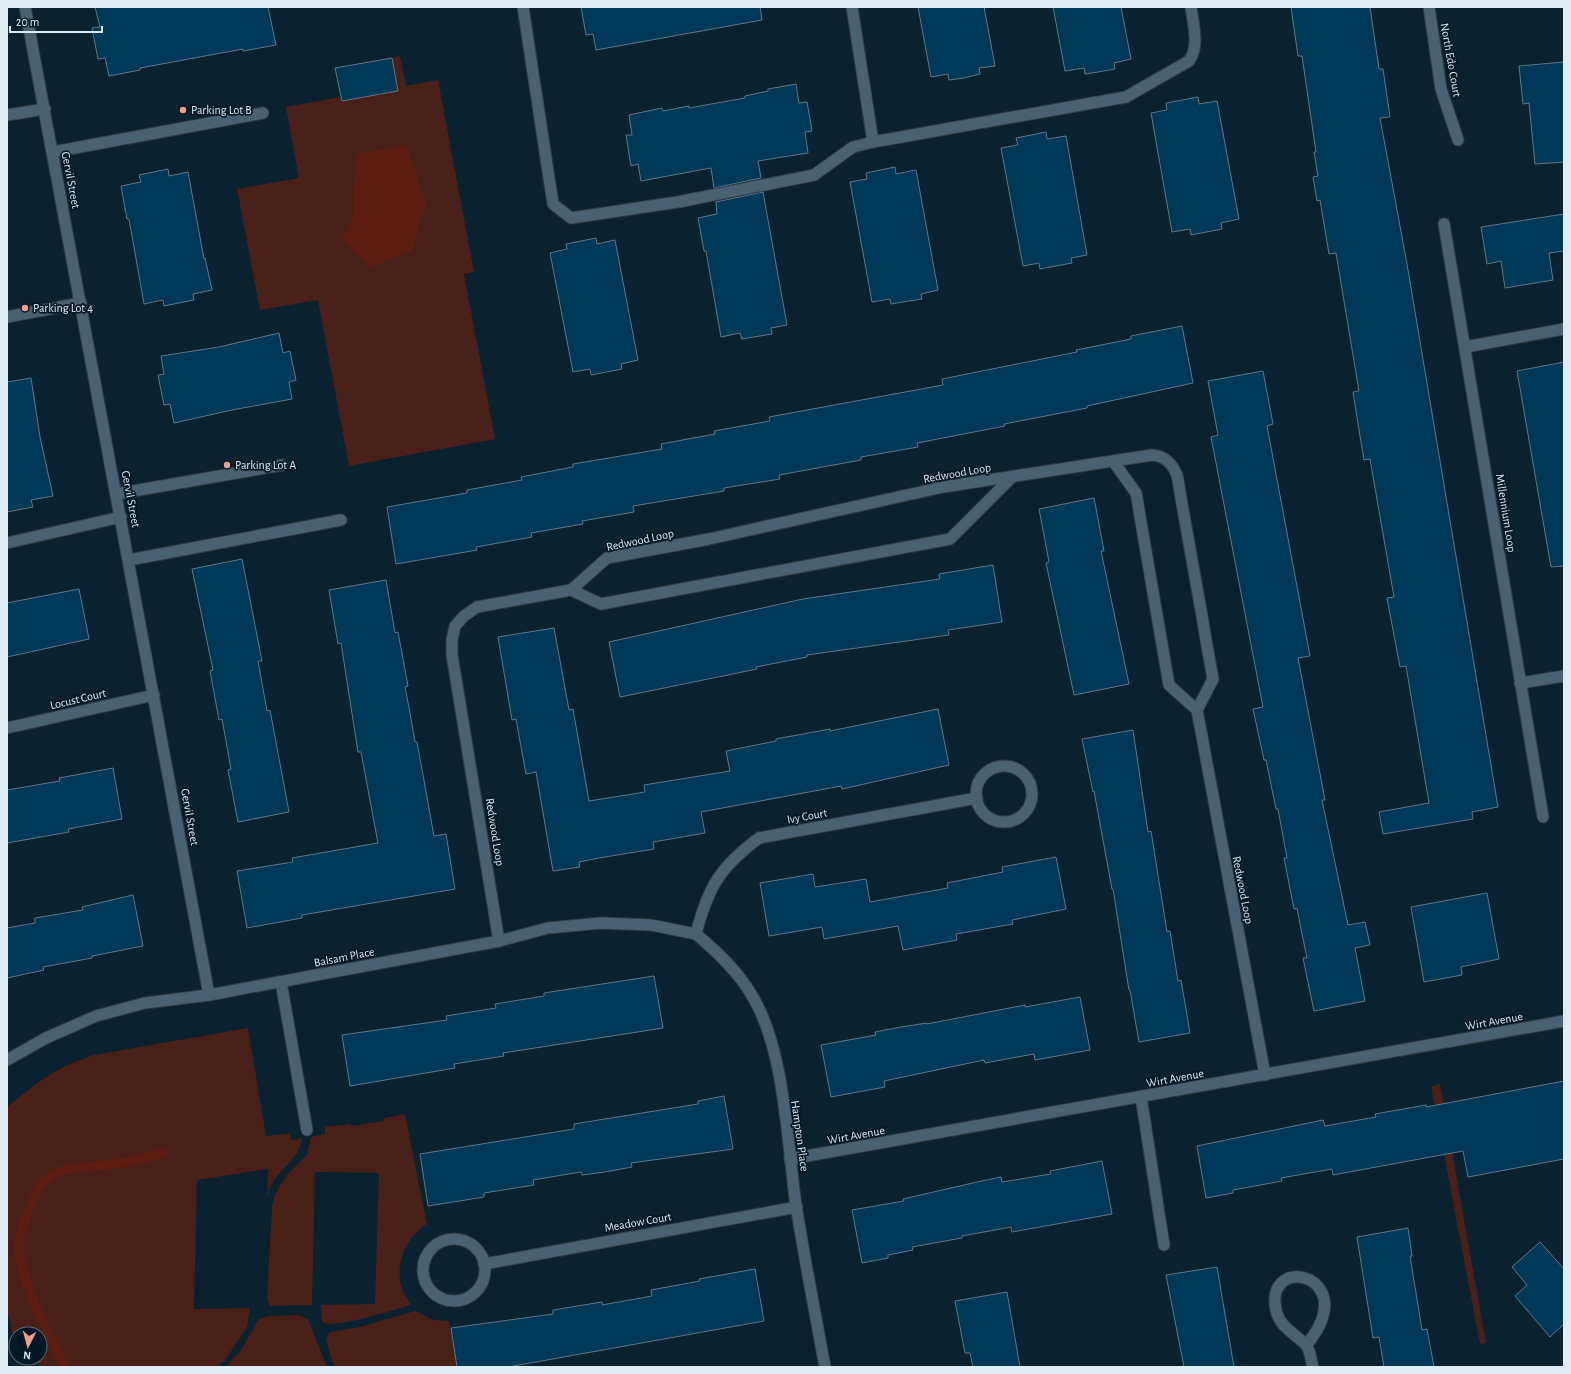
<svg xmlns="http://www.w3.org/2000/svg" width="1571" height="1374" font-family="'Alegreya Sans',sans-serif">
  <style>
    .green { fill: #482018 }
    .water { fill: #5c1e13 }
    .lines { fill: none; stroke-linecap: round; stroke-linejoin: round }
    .stream { stroke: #5c1e13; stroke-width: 9 }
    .building { fill: #003957; stroke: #5f788a }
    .service-casing { stroke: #313c48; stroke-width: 13 }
    .minor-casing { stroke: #313c48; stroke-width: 13 }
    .service { stroke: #496273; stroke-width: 11 }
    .minor { stroke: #496273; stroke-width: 11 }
    .poi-dot { fill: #f49d8b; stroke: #021725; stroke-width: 1.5 }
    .labels { text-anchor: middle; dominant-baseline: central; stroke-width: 3.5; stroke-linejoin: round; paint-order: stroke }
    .street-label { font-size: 12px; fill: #deecf6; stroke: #021725 }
    .poi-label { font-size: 12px; fill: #deecf6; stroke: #021725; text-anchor: start }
  </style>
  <rect width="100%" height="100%" fill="#0a212f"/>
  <g class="green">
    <polygon points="400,56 406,86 438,80 474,272 464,274 495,439 349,466 318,300 260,310 237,189 299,178 286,107 341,97 335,68"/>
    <path d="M248,1028L266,1136L289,1133L292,1141L302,1138C301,1155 285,1165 276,1178C271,1184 269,1191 267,1199L268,1169L197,1180L194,1309L250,1308L247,1327L225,1360L218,1367H40L36,1358H40V1334L12,1332L7,1308V1107C38,1082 56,1067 94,1055Z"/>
    <polygon points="1440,1084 1486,1343 1480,1344 1431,1086"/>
    <path d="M405,1114L427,1224C406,1236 393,1267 403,1291C405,1295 408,1300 411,1305C397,1309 332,1330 322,1322L321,1305L375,1304L379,1173L315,1172L312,1305L270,1306L267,1299L272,1207L275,1195L280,1185L287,1175L307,1155L311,1137L325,1134V1127L350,1124L351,1126L384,1121V1118Z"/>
    <polygon points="415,1311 433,1320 449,1321 457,1367 334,1367 326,1339 330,1332 360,1327"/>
    <polygon points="298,1315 308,1319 327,1367 226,1367 241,1350 259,1319 268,1316"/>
  </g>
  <polygon class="water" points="407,145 426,204 412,251 370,267 343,239 353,220 356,154"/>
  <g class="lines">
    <path class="stream" d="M65,1367C50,1336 16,1274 19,1240C21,1228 26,1217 31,1205C35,1194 43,1180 54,1174C68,1166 97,1167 113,1164C130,1162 147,1157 164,1153"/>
  </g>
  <g class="building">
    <polygon points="95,7 268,7 276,45 243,51 243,49 140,68 140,70 109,76 105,58 98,59 92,28 100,27"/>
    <polygon points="581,7 760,7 762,20 596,50 593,34 586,35"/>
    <polygon points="918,7 984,7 995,66 979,68 980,74 964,78 949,80 948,74 931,77"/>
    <polygon points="1053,7 1121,7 1131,59 1114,63 1115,69 1098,72 1085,74 1084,68 1065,71"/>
    <polygon points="1291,7 1370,7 1379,69 1383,69 1390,117 1380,118 1407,264 1498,807 1472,812 1473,819 1383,834 1379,812 1429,803 1406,666 1400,667 1387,598 1394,597 1370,459 1364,460 1359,430 1353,392 1359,391 1336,253 1329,254 1320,200 1317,201 1313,177 1318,176 1314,152 1316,152 1302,56 1298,56"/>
    <polygon points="392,58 398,91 342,101 335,68"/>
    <polygon points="1564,62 1564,162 1535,164 1529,103 1523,104 1519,66"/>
    <polygon points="796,84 799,103 807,102 812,131 805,132 808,153 758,161 761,178 714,188 711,168 641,181 638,164 631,166 626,135 632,135 629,115 662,108 663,111 689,106 689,108 745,98 745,96 768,91 768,89"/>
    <polygon points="1198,97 1199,104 1217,101 1239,219 1221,223 1222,229 1191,235 1190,229 1172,232 1151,113 1167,110 1166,103"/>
    <polygon points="1046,132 1047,139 1066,136 1087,255 1071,258 1072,263 1040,269 1039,263 1023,266 1001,148 1018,145 1016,138"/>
    <polygon points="895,167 896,174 916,170 938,290 921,294 922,299 891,304 890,299 872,302 850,182 867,179 866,173"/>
    <polygon points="168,169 169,176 188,172 204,259 205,258 212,290 193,294 194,300 164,306 163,300 144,304 129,219 127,219 121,186 141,182 139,175"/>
    <polygon points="763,192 787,325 771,328 772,334 742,339 740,333 721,337 706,251 704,251 698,218 717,214 716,202"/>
    <polygon points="1564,214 1564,251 1549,253 1553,280 1505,288 1501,261 1487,264 1481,227"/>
    <polygon points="596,238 597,244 615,240 638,360 621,364 622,369 591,375 590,369 573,372 550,253 567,249 566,244"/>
    <polygon points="1182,326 1193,383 1087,406 1087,408 1004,424 1005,426 917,443 918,447 861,457 861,460 779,475 780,479 724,488 724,491 633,506 634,512 582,521 583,524 531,533 532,537 476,547 477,550 396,564 387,507 467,493 467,490 522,480 521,477 573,467 573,464 662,449 661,444 715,434 714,431 770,421 769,417 943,385 942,379 1077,352 1076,350 1131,339 1131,336"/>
    <polygon points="279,333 283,353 290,351 293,366 296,380 289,382 292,399 232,410 174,423 170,404 164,405 158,375 164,374 161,356 219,347"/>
    <polygon points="1564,362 1564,566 1551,567 1517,371"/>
    <polygon points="1263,371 1273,424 1267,426 1310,656 1298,658 1325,800 1322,800 1348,925 1365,922 1370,945 1355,948 1365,1001 1314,1011 1303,958 1307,958 1302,934 1297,908 1294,909 1284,858 1287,858 1278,809 1276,809 1266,760 1264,760 1253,709 1263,707 1211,437 1218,435 1208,381"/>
    <polygon points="31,378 40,437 53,496 31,500 33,507 7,512 7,382"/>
    <polygon points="1094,498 1104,551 1101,551 1129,684 1074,695 1046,563 1049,562 1039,509"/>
    <polygon points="242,559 262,661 258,661 267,711 270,710 289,812 238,822 228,770 231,769 222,719 219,720 210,671 213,670 192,569"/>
    <polygon points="993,565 1002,622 948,630 949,635 807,655 807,657 756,667 757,669 620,697 609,642 803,599 940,579 939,574"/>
    <polygon points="386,580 395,633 398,632 408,686 405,687 410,713 415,742 417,742 434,836 446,834 455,889 302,915 302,918 247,928 237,871 293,862 292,858 378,843 361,752 358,752 341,643 338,644 329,590"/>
    <polygon points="79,589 89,639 7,657 7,603"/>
    <polygon points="554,628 569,710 573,709 589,801 645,792 644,785 730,771 726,751 776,741 776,739 830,729 830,731 938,709 949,765 842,789 841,786 701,812 705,833 653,842 654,849 599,858 579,862 580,867 553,871 536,772 526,774 516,719 512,720 498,637"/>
    <polygon points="1133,730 1148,832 1151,831 1167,932 1170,931 1178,981 1181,980 1190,1033 1139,1042 1130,990 1129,990 1113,889 1112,889 1094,791 1093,792 1082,739"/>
    <polygon points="113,768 122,819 68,829 69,832 7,843 7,790 60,781 59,778"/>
    <polygon points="1056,857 1066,909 1012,920 1013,924 956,934 957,940 903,950 898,926 824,939 822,927 769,936 760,883 813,874 815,887 866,879 870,902 948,888 947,883 1003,872 1002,867"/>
    <polygon points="1487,893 1499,959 1461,967 1462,975 1424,982 1411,907"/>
    <polygon points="133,895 143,946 92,956 92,958 43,967 44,970 7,978 7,928 35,923 35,918 83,910 82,907"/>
    <polygon points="654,976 663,1028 503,1053 504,1056 454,1064 455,1068 350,1086 342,1035 447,1020 446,1016 496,1008 495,1004 544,996 544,993"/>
    <polygon points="1080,997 1090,1050 1035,1060 1034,1054 985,1063 984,1060 884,1081 885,1087 831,1097 821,1045 876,1035 875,1032 901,1027 927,1023 927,1024 1025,1005 1025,1007"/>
    <polygon points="1564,1081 1564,1159 1468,1177 1463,1151 1333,1175 1332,1169 1281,1178 1282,1181 1233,1190 1233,1193 1206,1198 1197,1146 1323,1120 1325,1126 1376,1117 1375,1114 1426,1105 1426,1107"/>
    <polygon points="724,1096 733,1149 631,1163 632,1167 605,1172 582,1175 581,1172 533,1180 534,1185 484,1193 484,1197 428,1206 420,1154 574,1129 574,1124 698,1104 698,1101"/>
    <polygon points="1102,1161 1112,1214 1012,1232 1011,1227 962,1236 962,1238 912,1247 913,1250 888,1255 888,1258 862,1263 852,1210 904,1201 903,1199 977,1182 1001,1177 1002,1182 1051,1174 1050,1171"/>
    <polygon points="1408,1228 1412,1256 1410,1256 1422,1330 1427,1329 1434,1367 1384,1367 1379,1337 1373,1338 1357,1237"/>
    <polygon points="1540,1242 1564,1269 1564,1324 1550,1337 1515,1296 1527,1285 1512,1267"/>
    <polygon points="1217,1267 1234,1367 1184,1367 1166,1275"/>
    <polygon points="755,1269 764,1321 508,1367 457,1367 451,1328 553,1314 553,1310 602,1302 602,1305 652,1296 651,1290 700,1281 699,1279"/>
    <polygon points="1007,1292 1020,1367 973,1367 970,1353 965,1353 955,1301"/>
  </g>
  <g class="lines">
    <defs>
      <g id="service">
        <path d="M523,7L553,204L571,218L678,202L814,175L853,147L873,142L1126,97L1189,61C1200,45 1193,25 1191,7"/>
        <polyline points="852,7 873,142"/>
        <polyline points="7,115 45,109"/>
        <polyline points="53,152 263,113"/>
        <polyline points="7,317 81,303"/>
        <polyline points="116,494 282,465"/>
        <polyline points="7,543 121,517"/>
        <polyline points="129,560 341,520"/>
        <polyline points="281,982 307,1130"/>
        <polyline points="1141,1097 1164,1245"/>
      </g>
      <g id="minor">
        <polyline points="25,7 209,995"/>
        <polyline points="1429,7 1441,89 1458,140"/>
        <polyline points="1444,224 1543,817"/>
        <polyline points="1465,347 1564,329"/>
        <polyline points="1113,461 1136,493 1169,685 1197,710 1265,1075"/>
        <polyline points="571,590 601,604 950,539 1012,477"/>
        <polyline points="1520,683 1564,676"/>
        <polyline points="7,728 154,695"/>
        <circle cx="1004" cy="794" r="28"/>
        <path d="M696,934C716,951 738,971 751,994C785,1048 787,1142 796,1206C805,1260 815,1313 825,1367"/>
        <path d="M696,934C708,887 720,867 759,838L977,798"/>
        <path d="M499,941L452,655V640L455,626L464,616L477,607L571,590L607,558L709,539L943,487L1152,455C1166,456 1172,464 1177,475L1213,679L1197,710"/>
        <polyline points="7,1060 46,1038 96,1016 145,1003 209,995 499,941 548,928 601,923 651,925 696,934"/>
        <polyline points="790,1159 1564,1021"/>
        <circle cx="454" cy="1270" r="31"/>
        <polyline points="484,1264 797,1207"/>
        <path d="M1307,1345C1311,1338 1317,1332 1320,1324C1344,1271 1265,1258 1276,1310C1279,1326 1294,1333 1305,1344C1310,1348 1311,1361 1313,1367"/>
      </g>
    </defs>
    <use href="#service" class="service-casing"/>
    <use href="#minor" class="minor-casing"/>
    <use href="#service" class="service"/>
    <use href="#minor" class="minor"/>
  </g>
  <g class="poi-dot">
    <circle cx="183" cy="110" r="4"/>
    <circle cx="25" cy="308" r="4"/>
    <circle cx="227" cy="465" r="4"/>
  </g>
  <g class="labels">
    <g class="street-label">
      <text transform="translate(1451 60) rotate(80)">North Edo Court</text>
      <text transform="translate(71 180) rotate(79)">Gervil Street</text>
      <text transform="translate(957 473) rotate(-10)">Redwood Loop</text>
      <text transform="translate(131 499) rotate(79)">Gervil Street</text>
      <text transform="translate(1506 513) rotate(81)">Millennium Loop</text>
      <text transform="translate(640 540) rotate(-12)">Redwood Loop</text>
      <text transform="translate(78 699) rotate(-13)">Locust Court</text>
      <text transform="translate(807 816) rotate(-10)">Ivy Court</text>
      <text transform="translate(190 817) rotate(80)">Gervil Street</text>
      <text transform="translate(495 832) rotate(81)">Redwood Loop</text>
      <text transform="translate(1243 890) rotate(79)">Redwood Loop</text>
      <text transform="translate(344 957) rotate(-11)">Balsam Place</text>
      <text transform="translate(1494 1021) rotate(-10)">Wirt Avenue</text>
      <text transform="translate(1175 1078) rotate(-10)">Wirt Avenue</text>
      <text transform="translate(856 1135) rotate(-10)">Wirt Avenue</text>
      <text transform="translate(800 1136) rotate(82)">Hampton Place</text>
      <text transform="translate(638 1222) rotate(-10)">Meadow Court</text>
    </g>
    <g class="poi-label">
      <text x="191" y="110">Parking Lot B</text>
      <text x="33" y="308">Parking Lot 4</text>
      <text x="235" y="465">Parking Lot A</text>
    </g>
  </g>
  <rect width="1571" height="1374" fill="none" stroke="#deecf6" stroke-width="16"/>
  <g transform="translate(28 1346) rotate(186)"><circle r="19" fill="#021725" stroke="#5a6c79"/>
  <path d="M0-3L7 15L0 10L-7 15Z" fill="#f49d8b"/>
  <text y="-6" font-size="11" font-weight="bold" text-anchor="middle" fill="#deecf6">N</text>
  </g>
  <path d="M10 26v6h92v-6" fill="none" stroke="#deecf6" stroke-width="2"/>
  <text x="16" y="26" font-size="12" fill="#deecf6" stroke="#021725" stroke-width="3" paint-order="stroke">20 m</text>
</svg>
